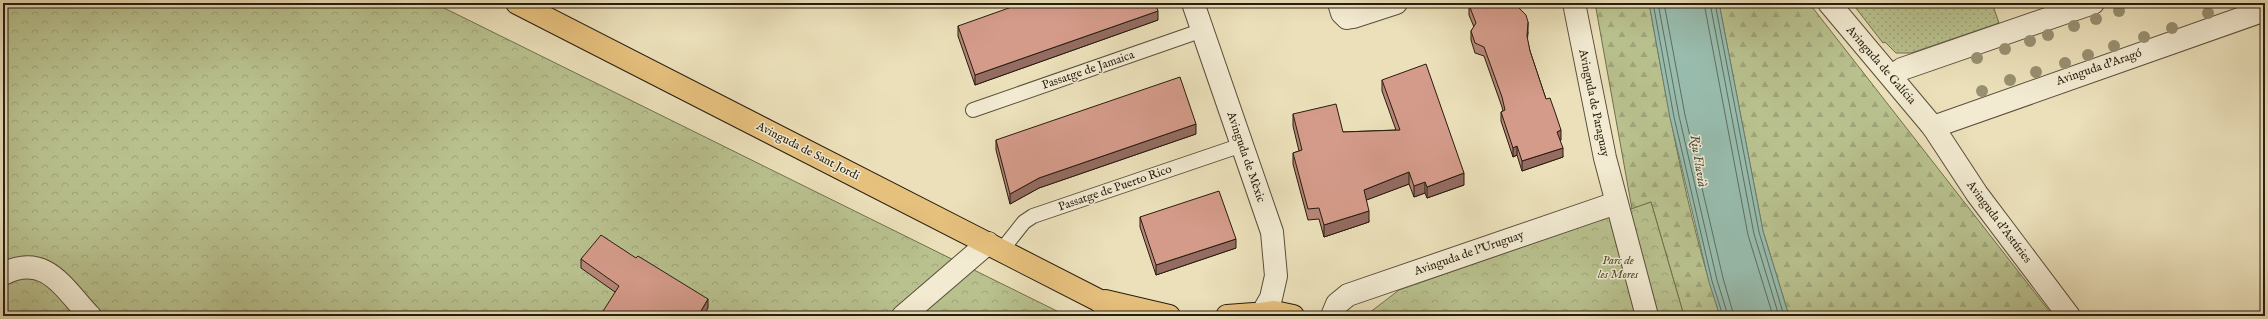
<svg xmlns="http://www.w3.org/2000/svg" width="2268" height="319" font-family="'IM FELL English',serif">
  <style>
    .grass { fill: url(#grass-dots); stroke: #70704f }
    .forest { fill: url(#forest-firs); stroke: #70704f }
    .park { fill: url(#park-crowns); stroke: #70704f }
    .water { fill: #98bdaf; stroke: #6b7d6f }
    .lines { fill: none; stroke-linecap: round; stroke-linejoin: round }
    .shore { stroke: #606d5f; stroke-width: 1 }
    .lane-casing { stroke: #594e3a; stroke-width: 16 }
    .street-casing { stroke: #594e3a; stroke-width: 24 }
    .primary-casing { stroke: #281d0f; stroke-width: 24 }
    .lane { stroke: #f2ebd2; stroke-width: 14 }
    .street { stroke: #f2ebd2; stroke-width: 22 }
    .primary { stroke: #e6c07d; stroke-width: 22 }
    .tree { fill: #989071 }
    .wall { fill: #b68577; stroke: #281d0f }
    .shaded-wall { fill: #946c61; stroke: #281d0f }
    .building { fill: #d49b8a; stroke: #281d0f }
    .labels { text-anchor: middle; dominant-baseline: central; stroke-width: 3; stroke-linejoin: round; paint-order: stroke }
    .street-label { font-size: 12px; fill: #281d0f; stroke: #f2ebd2 }
    .park-label { font-size: 12px; font-style: italic; fill: #544f35; stroke: #f2ebd2 }
    .water-label { font-size: 13px; font-style: italic; fill: #4a4d3f; stroke: #f2ebd2 }
  </style>
  <defs>
    <pattern id="grass-dots" width="8" height="8" patternUnits="userSpaceOnUse"><rect width="8" height="8" fill="#b9c28f"/><path d="M2 2h.1M6 6h.1" fill="none" stroke="#9fa67a" stroke-width="1.8" stroke-linecap="round"/></pattern>
    <pattern id="forest-firs" width="22" height="20" patternUnits="userSpaceOnUse"><rect width="22" height="20" fill="#b9c28f"/><path d="M5 1l3.5 6h-7zM16 11l3.5 6h-7z" fill="#9fa67a"/></pattern>
    <pattern id="park-crowns" width="20" height="18" patternUnits="userSpaceOnUse"><rect width="20" height="18" fill="#b9c28f"/><path d="M2 6a3 3 0 1 1 6 0M12 15a3 3 0 1 1 6 0" fill="none" stroke="#9fa67a"/></pattern>
  </defs>
  <rect width="100%" height="100%" fill="#ebe0ba"/>
  <filter id="stains"><feTurbulence type="fractalNoise" baseFrequency=".005" numOctaves="4"/><feColorMatrix values="0 0 0 0 .2 0 0 0 0 .09 0 0 0 0 .02 0 0 0 .5 -.17"/></filter>
  <radialGradient id="worn" r=".72"><stop offset=".6" stop-color="#630" stop-opacity="0"/><stop offset="1" stop-color="#630" stop-opacity=".3"/></radialGradient>
  <polygon class="grass" points="1852,3 1992,3 1999,23 1911,53 1896,53 1885,42 1883,43"/>
  <g class="forest">
    <path d="M1595,3H1649C1668,107 1687,216 1720,316H1684L1651,202L1632,209Z"/>
    <polygon points="1719,3 1809,3 2053,316 1789,316 1763,231"/>
  </g>
  <g class="park">
    <polygon points="3,3 434,3 1067,316 3,316"/>
    <polygon points="1651,202 1684,316 1368,316 1369,313 1399,290"/>
  </g>
  <polygon class="water" points="1649,3 1719,3 1763,231 1789,316 1720,316 1709,282 1670,118"/>
  <g class="lines">
    <g class="shore">
      <polyline points="1653,3 1674,117 1712,281 1723,316"/>
      <polyline points="1658,3 1679,116 1717,280 1728,316"/>
      <polyline points="1664,3 1685,115 1723,278 1734,316"/>
      <polyline points="1704,3 1748,235 1773,316"/>
      <polyline points="1710,3 1754,234 1779,316"/>
      <polyline points="1715,3 1759,232 1784,316"/>
    </g>
    <defs>
      <g id="lane">
        <polyline points="973,110 1203,30"/>
        <polyline points="1001,251 1024,222 1033,216 1242,145"/>
      </g>
      <g id="street">
        <polyline points="1193,3 1272,232 1276,276 1271,298 1263,312"/>
        <polyline points="1339,3 1342,13 1347,18 1353,17 1396,3"/>
        <polyline points="1574,3 1605,158 1647,316"/>
        <polyline points="1829,3 1933,127 1977,194 2069,316"/>
        <polyline points="1892,76 1902,69 2093,3"/>
        <polyline points="1933,127 2265,10"/>
        <path d="M3,274C46,252 64,289 90,316"/>
        <polyline points="903,316 988,243"/>
        <polyline points="1332,316 1337,304 1348,295 1616,203"/>
      </g>
      <g id="primary">
        <polyline points="517,3 1098,300 1120,316"/>
        <polyline points="1105,301 1169,316"/>
        <polyline points="1227,316 1254,314"/>
        <polyline points="1247,316 1274,312 1293,316"/>
      </g>
    </defs>
    <use href="#lane" class="lane-casing"/>
    <use href="#street" class="street-casing"/>
    <use href="#primary" class="primary-casing"/>
    <use href="#lane" class="lane"/>
    <use href="#street" class="street"/>
    <use href="#primary" class="primary"/>
  </g>
  <g class="tree">
    <circle cx="2119" cy="11" r="6"/>
    <circle cx="2208" cy="13" r="6"/>
    <circle cx="2096" cy="19" r="6"/>
    <circle cx="2074" cy="26" r="6"/>
    <circle cx="2172" cy="28" r="6"/>
    <circle cx="2048" cy="35" r="6"/>
    <circle cx="2144" cy="37" r="6"/>
    <circle cx="2030" cy="41" r="6"/>
    <circle cx="2114" cy="46" r="6"/>
    <circle cx="2005" cy="49" r="6"/>
    <circle cx="2088" cy="55" r="6"/>
    <circle cx="1977" cy="58" r="6"/>
    <circle cx="2065" cy="63" r="6"/>
    <circle cx="2036" cy="72" r="6"/>
    <circle cx="2010" cy="80" r="6"/>
    <circle cx="1982" cy="91" r="6"/>
  </g>
  <g class="wall">
    <polygon points="1469,5 1528,32 1527,39 1530,51 1546,99 1561,140 1560,140 1563,157 1522,171 1517,155 1513,157 1501,121 1501,112 1503,111 1502,107 1484,56 1475,53 1471,40 1471,31 1474,27 1469,15"/>
    <polygon points="1158,20 975,85 958,36 958,26"/>
    <polygon points="1382,80 1464,185 1427,198 1425,193 1414,197 1409,184 1366,200 1369,222 1324,237 1319,219 1308,220 1293,164 1293,153 1299,151 1293,126 1293,114 1343,132 1396,130 1382,91"/>
    <polygon points="1196,134 1039,188 1010,204 996,150 996,140"/>
    <polygon points="1140,217 1236,248 1156,275 1140,227"/>
    <polygon points="581,259 708,308 615,292 581,268"/>
  </g>
  <g class="shaded-wall">
    <polygon points="1158,11 1158,20 975,85 975,75"/>
    <polygon points="1528,22 1528,32 1527,46 1527,36"/>
    <polygon points="1196,124 1196,134 1039,188 1010,204 1010,194 1039,178"/>
    <polygon points="1561,130 1561,140 1557,141 1557,132"/>
    <polygon points="1517,146 1517,155 1513,157 1513,148"/>
    <polygon points="1563,148 1563,157 1522,171 1522,161"/>
    <polygon points="1409,172 1409,184 1364,201 1364,190"/>
    <polygon points="1464,173 1464,185 1427,198 1427,187"/>
    <polygon points="1425,182 1425,193 1414,197 1414,186"/>
    <polygon points="1369,211 1369,222 1324,237 1324,225"/>
    <polygon points="1236,239 1236,248 1156,275 1156,265"/>
    <polygon points="708,299 708,308 703,316 698,316"/>
  </g>
  <g class="building">
    <polygon points="1023,3 1155,3 1158,11 975,75 958,26"/>
    <polygon points="1477,3 1515,3 1515,4 1526,15 1528,22 1527,36 1530,51 1546,99 1550,98 1556,115 1561,130 1557,132 1563,148 1522,161 1517,146 1513,148 1501,112 1505,110 1502,97 1484,47 1475,43 1471,31 1476,23 1469,5"/>
    <polygon points="1426,64 1464,173 1427,187 1425,182 1414,186 1409,172 1364,190 1369,211 1324,225 1319,208 1308,209 1293,153 1302,150 1293,114 1336,104 1343,132 1400,130 1382,80"/>
    <polygon points="1180,77 1196,124 1039,178 1010,194 996,140"/>
    <polygon points="1219,191 1236,239 1156,265 1140,217"/>
    <polygon points="601,235 636,258 638,256 708,299 698,316 600,316 619,286 581,259"/>
  </g>
  <g class="labels">
    <g class="street-label">
      <text transform="translate(1881 65) rotate(49)">Avinguda de Galícia</text>
      <text transform="translate(2099 67) rotate(-19)">Avinguda d'Aragó</text>
      <text transform="translate(1088 70) rotate(-19)">Passatge de Jamaica</text>
      <text transform="translate(1594 103) rotate(78)">Avinguda de Paraguay</text>
      <text transform="translate(808 151) rotate(27)">Avinguda de Sant Jordi</text>
      <text transform="translate(1246 157) rotate(71)">Avinguda de Mèxic</text>
      <text transform="translate(1115 188) rotate(-19)">Passatge de Puerto Rico</text>
      <text transform="translate(1999 222) rotate(53)">Avinguda d'Astúries</text>
      <text transform="translate(1469 253) rotate(-19)">Avinguda de l'Uruguay</text>
    </g>
    <g class="park-label">
      <text x="1618" y="260">Parc de<tspan x="1618" dy="14">les Mores</tspan></text>
    </g>
    <g class="water-label">
      <text transform="translate(1698 161) rotate(81)">Riu Fluvià</text>
    </g>
  </g>
  <rect width="2268" height="319" fill="none" stroke="#ebe0ba" stroke-width="16"/>
  <rect x="4" y="4" width="2260" height="311" fill="none" stroke="#281d0f" stroke-width="2"/>
  <rect x="8" y="8" width="2252" height="303" fill="none" stroke="#281d0f"/>
  <rect width="100%" height="100%" filter="url(#stains)"/>
  <rect width="100%" height="100%" fill="url(#worn)"/>
</svg>
